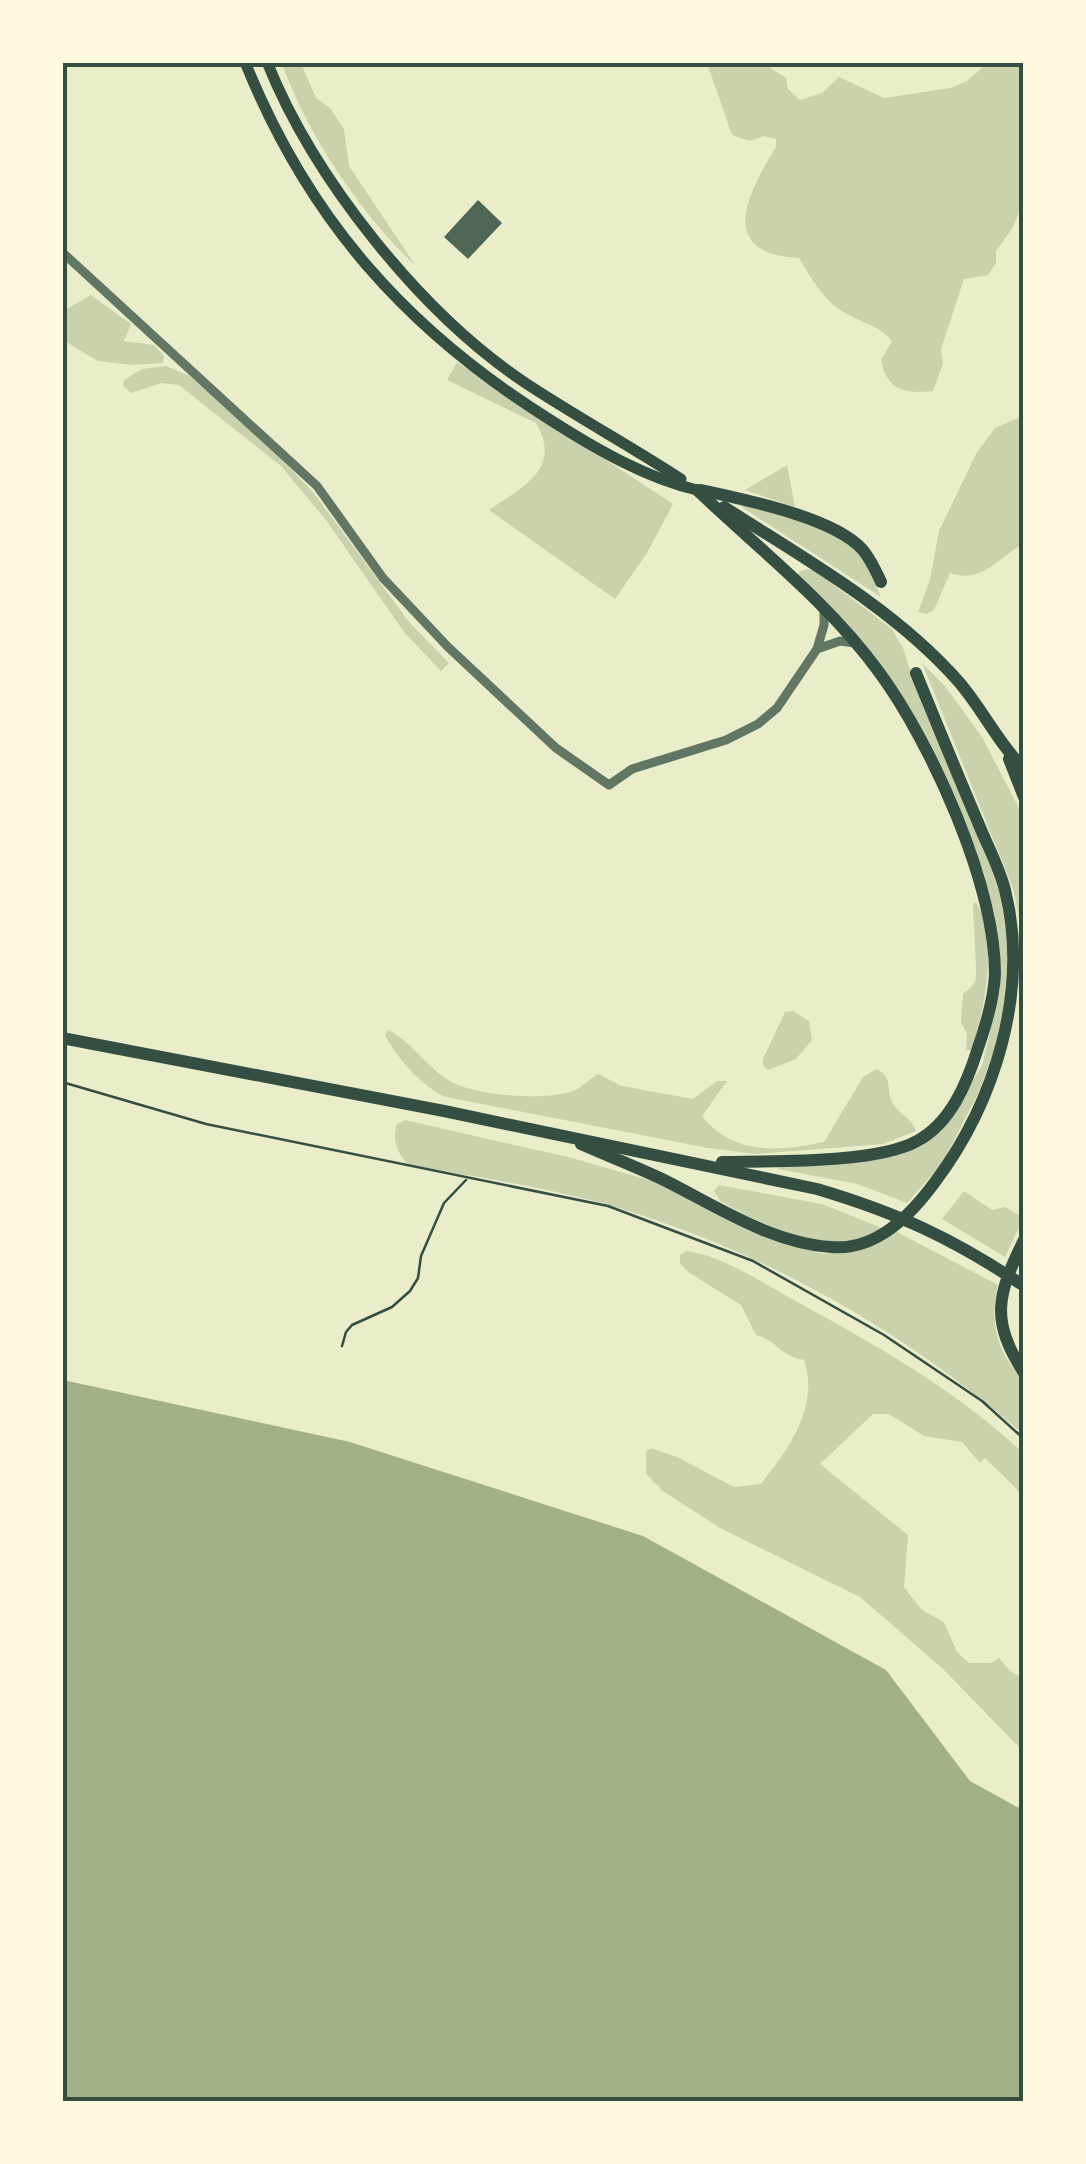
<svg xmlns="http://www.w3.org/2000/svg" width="1086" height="2164" font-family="'Source Sans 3',sans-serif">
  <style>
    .green { fill: #cad2ad }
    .water { fill: #a3b18a }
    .building { fill: #4f6655 }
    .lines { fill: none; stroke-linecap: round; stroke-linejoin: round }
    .path { stroke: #344e41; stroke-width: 2.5 }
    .minor { stroke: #617663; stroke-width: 9 }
    .secondary { stroke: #344e41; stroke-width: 11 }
    .primary { stroke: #344e41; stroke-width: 12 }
    .neatline { fill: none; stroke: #344e41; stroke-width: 4 }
  </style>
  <rect width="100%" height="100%" fill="#e9edc9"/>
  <g class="green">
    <path d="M282,63H301L316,98L330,108L344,129L349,166L415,265C362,216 305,131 282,63Z"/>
    <path d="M707,63H763L786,78L788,89L800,100L822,93L839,77L884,98L950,88L967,81L988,63H1023V203L1012,229L996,251V263L988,275L964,279L941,349L943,363L933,391C905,394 887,391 881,360L892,341C876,323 864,324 845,313C823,300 812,279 799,258C716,254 747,194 776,147V139L764,136L750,141L732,135Z"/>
    <polygon points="91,295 131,324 124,341 154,345 164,356 163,363 132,365 98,361 63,340 63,311"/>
    <path d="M457,362L673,504L647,553L615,599L489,510C521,488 563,469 536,423L447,380Z"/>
    <polygon points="166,366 190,376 267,444 313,492 409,622 449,663 441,671 404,632 326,520 281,466 179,385 161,383 131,393 123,386 124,380 142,369"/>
    <path d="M1023,416V544C998,558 982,584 950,573L934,610L927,614L918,612L930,580L939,531L976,454L995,428Z"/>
    <polygon points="787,465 795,507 745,490"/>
    <path d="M741,503C774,513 820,520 848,541C864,554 873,579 881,597L743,508Z"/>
    <polygon points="806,569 814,570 892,629 903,648 921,702 998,883 1008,942 1008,990 994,1052 978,1094 942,1163 907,1203 857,1184 778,1169 777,1166 889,1155 947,1122 982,1066 1000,991 995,916 984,874 968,832 915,722 799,582 798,573"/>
    <path d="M922,663L945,686L982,737L1023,816V991L1020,990C1025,955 1021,922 1013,888Z"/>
    <path d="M976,902C999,940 984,1010 972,1050H966L967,1034L961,1022L963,994C967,990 972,987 975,982C978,975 973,915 973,904Z"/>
    <polygon points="793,1011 809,1021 812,1040 796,1059 768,1070 763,1065 763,1059 785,1012"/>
    <path d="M388,1030C411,1041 426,1066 448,1080C473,1096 554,1103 579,1088C585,1084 591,1078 598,1074L622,1086L693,1099L717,1081H727L702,1116C732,1155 779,1152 824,1142L863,1077L877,1069C895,1079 884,1091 894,1105C901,1116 911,1117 916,1131L883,1144L756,1154L708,1148L446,1097C422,1087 397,1058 385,1035Z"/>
    <path d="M405,1120L572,1158L669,1186L781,1241L824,1254L850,1251L895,1231L998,1285C989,1320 997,1355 1023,1379V1434C905,1331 762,1250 612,1206C546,1187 477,1177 409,1165C397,1154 392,1139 397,1124Z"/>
    <path d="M719,1185L822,1204L882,1228C831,1261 767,1227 720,1201L714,1191Z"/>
    <polygon points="964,1191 992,1210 1005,1207 1019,1215 1023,1205 1023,1219 1005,1257 942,1219"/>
    <path d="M687,1251C723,1256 761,1282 792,1299C874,1344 955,1389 1023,1453V1495L985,1458L980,1463L962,1442L924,1436L889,1414H873L820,1464L908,1535L904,1587L922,1610L944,1622L957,1652L969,1663H991L999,1658L1011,1672L1023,1678V1751L942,1668L860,1597L720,1528L663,1491L646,1474V1452L651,1448L677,1457L734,1487L761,1484C788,1450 820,1406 804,1360C777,1355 780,1342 756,1335L741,1305L688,1272L680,1263V1255Z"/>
  </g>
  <polygon class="water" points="63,1380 350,1442 643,1536 886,1670 970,1781 1019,1808 1023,1814 1023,2101 63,2101"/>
  <polygon class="building" points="478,200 502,223 468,259 444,237"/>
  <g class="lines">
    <g class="path">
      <polyline points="62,1082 206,1124 608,1206 753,1261 884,1335 982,1401 1024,1439"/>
      <polyline points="342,1346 346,1332 352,1325 392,1307 410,1291 418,1278 421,1256 444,1203 466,1180"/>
    </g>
    <g class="minor">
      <polyline points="62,252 317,486 383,578 448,647 556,748 609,785 632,769 726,740 758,724 777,708 817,649 824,625 824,609"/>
      <polyline points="817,649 840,641 855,643"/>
    </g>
    <g class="secondary">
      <path d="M245,62C309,221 408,331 552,421C596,449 646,478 697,490"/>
      <path d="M267,62C314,179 420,312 524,382C575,416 629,445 681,479"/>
    </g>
    <g class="primary">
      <path d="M697,490C758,548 829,603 879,672C932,744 995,885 995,974C994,999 986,1025 978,1048C967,1083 951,1123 917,1141C876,1164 770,1161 722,1162"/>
      <path d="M701,490C742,499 833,517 862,549C870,558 876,571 881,582"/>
      <path d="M724,507C805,559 895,609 959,682C983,710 998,743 1024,769"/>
      <polyline points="1009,759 1024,797"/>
      <path d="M62,1038L444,1111L817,1189C898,1213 954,1239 1024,1286"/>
      <path d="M581,1144C608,1156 637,1167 664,1180C716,1206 771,1243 831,1247C876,1251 910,1216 935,1182C995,1102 1030,990 1005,890C999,866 986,843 977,820C956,771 936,722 916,673"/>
      <path d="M1024,1240C997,1295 990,1320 1024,1373"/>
    </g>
  </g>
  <rect width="1086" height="2164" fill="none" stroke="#fefae0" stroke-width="130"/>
  <rect x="65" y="65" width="956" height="2034" class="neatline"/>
</svg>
